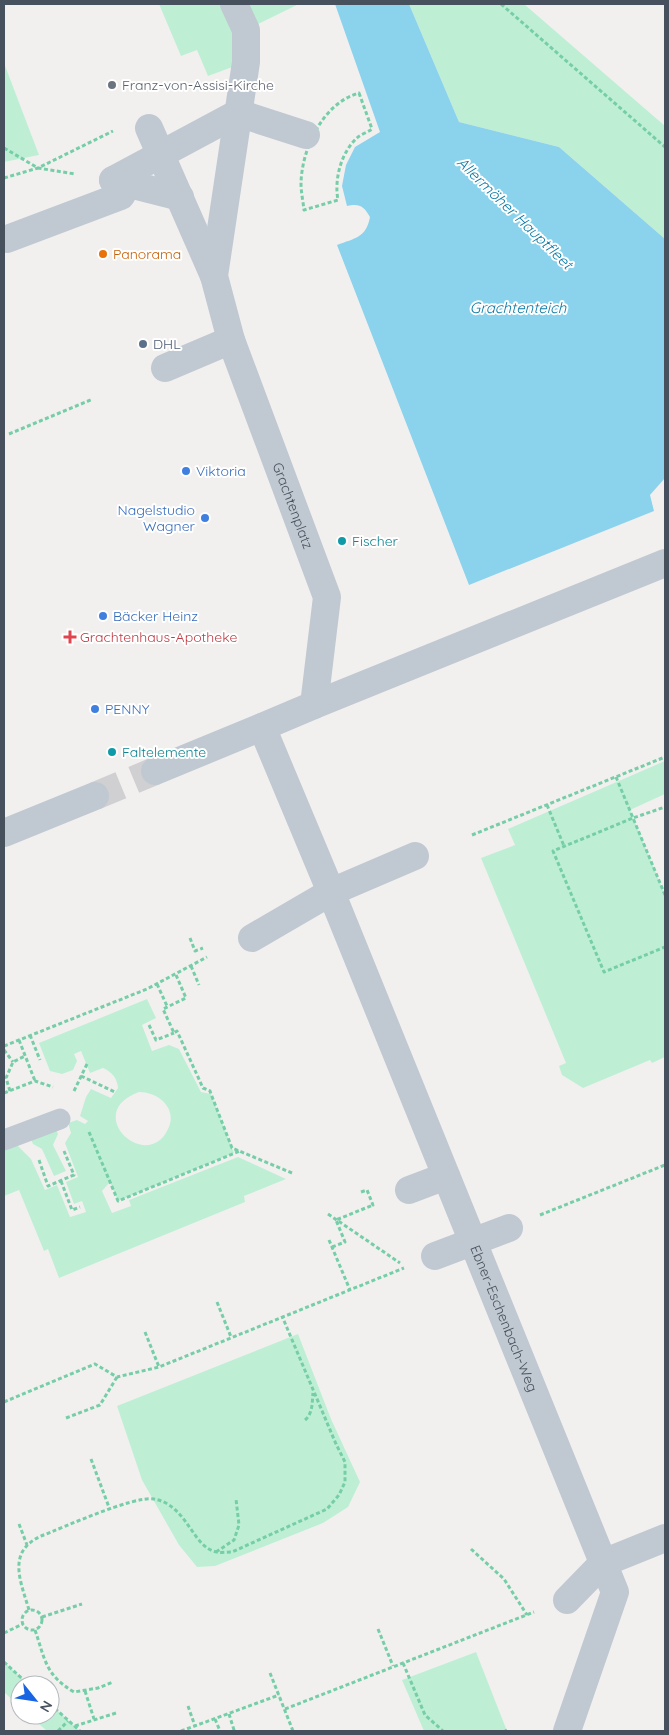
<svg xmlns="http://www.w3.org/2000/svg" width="669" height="1735" font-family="Quicksand,sans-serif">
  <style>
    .green { fill: #beefd4; fill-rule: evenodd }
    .water { fill: #8bd2ec }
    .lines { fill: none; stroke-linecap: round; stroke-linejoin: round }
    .street-tunnel { stroke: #d0d0d2; stroke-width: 28; stroke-dasharray: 28 14; stroke-linecap: butt }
    .path { stroke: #76cea8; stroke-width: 3; stroke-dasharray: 4 2.5; stroke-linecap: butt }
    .lane { stroke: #c0c9d1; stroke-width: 21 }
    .street { stroke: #c0c9d1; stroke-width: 28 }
    .worship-dot { fill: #6b7280; stroke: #fff; stroke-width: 2 }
    .food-dot { fill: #e8710a; stroke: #fff; stroke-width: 2 }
    .service-dot { fill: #5c6f8a; stroke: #fff; stroke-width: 2 }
    .shop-dot { fill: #3f7fe0; stroke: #fff; stroke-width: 2 }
    .culture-dot { fill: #0f9aa8; stroke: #fff; stroke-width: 2 }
    .health-dot { fill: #e0444e; stroke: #fff; stroke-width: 2 }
    .labels { text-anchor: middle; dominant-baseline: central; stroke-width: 4; stroke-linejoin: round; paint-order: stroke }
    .worship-label { font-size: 14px; fill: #5b616d; stroke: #fff; text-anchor: start }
    .food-label { font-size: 14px; fill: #c56008; stroke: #fff; text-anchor: start }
    .service-label { font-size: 14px; fill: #4e5e75; stroke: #fff; text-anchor: start }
    .shop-label { font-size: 14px; fill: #366cbe; stroke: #fff; text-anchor: start }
    .street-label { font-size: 14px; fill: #47515d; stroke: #fff }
    .culture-label { font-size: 14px; fill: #0d838f; stroke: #fff; text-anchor: start }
    .health-label { font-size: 14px; fill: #be3a42; stroke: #fff; text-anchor: start }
    .water-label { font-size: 15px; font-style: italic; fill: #0c7aa4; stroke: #fff }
  </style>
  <rect width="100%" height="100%" fill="#f2f0ef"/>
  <g class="green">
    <polygon points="159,4 299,4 246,30 246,62 208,76 197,50 181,56"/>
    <polygon points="409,4 524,4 665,126 665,239 559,147 459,122"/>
    <polygon points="4,63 39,155 4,162"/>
    <polygon points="665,761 665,794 630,810 665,895 665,1057 652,1063 650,1060 583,1088 562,1075 559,1066 566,1063 481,858 515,845 508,829"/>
    <path d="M147,999L156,1018L142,1025L152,1051L169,1045L179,1049L201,1092L211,1094L234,1153L118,1201L110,1182L102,1191L112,1213L131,1206L129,1200L238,1157L286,1179L244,1196L245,1202L59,1278L48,1249L44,1251L19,1190L4,1196V1149L16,1144L31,1159L45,1190L57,1185L70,1217L86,1212L82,1201L74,1204L66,1182L78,1177L65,1143L71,1133L68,1123L77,1120L85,1124L88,1121L80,1116L86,1097L91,1089L111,1098L118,1088C117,1078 112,1072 103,1068L90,1073L81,1051L74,1054L77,1061L73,1070L62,1074L50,1071L39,1043ZM139,1092C159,1092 178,1109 168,1129C147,1174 81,1113 139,1092Z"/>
    <polygon points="55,1127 58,1134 53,1145 66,1171 54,1176 42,1149 33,1144 30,1137"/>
    <polygon points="298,1334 331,1419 360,1482 348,1507 323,1523 215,1566 197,1567 179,1545 142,1480 117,1406"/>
    <polygon points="476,1652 507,1731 424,1731 402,1680"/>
    <polygon points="4,1662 29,1685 20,1685 20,1707 4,1692"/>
    <polygon points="50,1704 80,1731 47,1731 29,1715 50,1715"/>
  </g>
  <path class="water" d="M335,4H409L459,122L559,147L665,239V478L650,495L654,511L469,585L337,245C355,238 366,238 370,217C364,206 359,203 347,206L342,186L346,165L355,147L380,132Z"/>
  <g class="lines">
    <polyline class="street-tunnel" points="95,796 155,771"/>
    <g class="path">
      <polyline points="501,4 665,147"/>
      <path d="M359,93L372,129C368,132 362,134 358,137C341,152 334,179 338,200L304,210C303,201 301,192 301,183C302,148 323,103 359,93Z"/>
      <polyline points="4,148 38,168 75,174"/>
      <polyline points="4,178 38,168 113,131"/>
      <polyline points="9,434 93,399"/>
      <polyline points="616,777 633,818 665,807"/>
      <polyline points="547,805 564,846"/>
      <polyline points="472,835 665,757"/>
      <polyline points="665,895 633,818 553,851 604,972 665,947"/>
      <polyline points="190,938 195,951 203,948"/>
      <polyline points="191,966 199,985"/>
      <polyline points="176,975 186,998 163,1009 174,1033 177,1031 203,1088 210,1091 211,1094 232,1148 292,1173"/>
      <polyline points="157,984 167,1006"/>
      <polyline points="149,1025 156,1040 174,1033"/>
      <polyline points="30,1035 40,1060"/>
      <polyline points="19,1040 35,1081"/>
      <polyline points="4,1046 147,989 207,957"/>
      <polyline points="4,1050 13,1062"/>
      <polyline points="81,1076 115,1092"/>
      <polyline points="10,1091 6,1078 13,1062 25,1056"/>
      <polyline points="74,1091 87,1064"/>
      <polyline points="4,1093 35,1081 53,1087"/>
      <polyline points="89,1132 118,1201 240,1151"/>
      <polyline points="39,1160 48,1186 74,1175 64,1151"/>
      <polyline points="61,1181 72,1210 80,1207"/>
      <polyline points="361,1192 367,1190 373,1205 375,1204"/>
      <polyline points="328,1214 400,1263"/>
      <polyline points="540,1215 665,1165"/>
      <polyline points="329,1240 350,1290"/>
      <polyline points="332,1247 345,1242 336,1220 373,1205"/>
      <polyline points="217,1302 231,1337"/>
      <polyline points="145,1332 159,1367"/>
      <polyline points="4,1402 95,1364 117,1377 159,1367 404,1268"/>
      <polyline points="66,1418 100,1405 117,1377"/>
      <path d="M305,1420C313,1413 312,1403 313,1393"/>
      <polyline points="91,1459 110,1510"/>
      <polyline points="19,1524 27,1545"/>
      <polyline points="471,1549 504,1579 527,1615"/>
      <polyline points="216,1552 234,1540 239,1525 236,1499"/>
      <circle cx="32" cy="1620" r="10"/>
      <path d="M29,1610C21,1582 6,1552 41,1536C65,1527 132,1496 154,1499C188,1505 192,1548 217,1552C221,1553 227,1552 232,1552L327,1509L339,1495L345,1482V1462L336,1444L282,1316"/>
      <polyline points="42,1617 82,1604"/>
      <polyline points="378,1629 393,1666"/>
      <path d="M35,1630C45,1659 45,1675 74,1692L98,1688L113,1682"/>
      <polyline points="4,1633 23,1624"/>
      <polyline points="4,1662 29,1685"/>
      <polyline points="403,1663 425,1715 443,1731"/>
      <polyline points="270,1673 293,1731"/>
      <polyline points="85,1691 94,1719"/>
      <polyline points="50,1704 80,1731"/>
      <polyline points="188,1706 195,1726"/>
      <polyline points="285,1709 534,1612"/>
      <polyline points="229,1714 234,1730 232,1731"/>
      <polyline points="215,1719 220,1731"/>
      <polyline points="75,1726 116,1713"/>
      <polyline points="58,1731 68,1721"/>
      <polyline points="181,1731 279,1695"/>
      <polyline points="505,1731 507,1730"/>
    </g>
    <polyline class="lane" points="4,1140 60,1119"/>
    <g class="street">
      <path id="s1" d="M234,4L246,30V62L214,276L231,340L327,597L314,705L262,727L331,892L615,1592L567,1731"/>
      <polyline points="149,128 214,276"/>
      <polyline points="113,180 238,113 306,135"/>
      <polyline points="113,180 180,197"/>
      <polyline points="7,239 121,196 128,184"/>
      <polyline points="165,368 231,340"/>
      <polyline points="314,705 665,563"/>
      <polyline points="155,771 262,727"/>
      <polyline points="4,833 95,796"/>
      <polyline points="252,938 331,892 415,856"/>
      <polyline points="409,1190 446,1176"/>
      <polyline points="435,1256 509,1228"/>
      <polyline points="567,1600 603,1563 665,1538"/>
    </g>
  </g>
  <circle class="worship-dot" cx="112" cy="85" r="5"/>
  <circle class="food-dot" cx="103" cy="254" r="5"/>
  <circle class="service-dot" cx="143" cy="344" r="5"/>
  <g class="shop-dot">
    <circle cx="186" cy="471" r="5"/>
    <circle cx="205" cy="518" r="5"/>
    <circle cx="103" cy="616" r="5"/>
    <circle cx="95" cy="709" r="5"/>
  </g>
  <g class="culture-dot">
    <circle cx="342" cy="541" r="5"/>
    <circle cx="112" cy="752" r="5"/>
  </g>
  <path class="health-dot" d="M67.5 629.5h5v5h5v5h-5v5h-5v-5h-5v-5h5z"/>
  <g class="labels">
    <g class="worship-label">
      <text x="122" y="85">Franz-von-Assisi-Kirche</text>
    </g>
    <g class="food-label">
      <text x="113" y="254">Panorama</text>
    </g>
    <g class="service-label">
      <text x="153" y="344">DHL</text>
    </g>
    <g class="shop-label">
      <text x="196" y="471">Viktoria</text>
      <text x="195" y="510" text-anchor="end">Nagelstudio<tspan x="195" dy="16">Wagner</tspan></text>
      <text x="113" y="616">Bäcker Heinz</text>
      <text x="105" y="709">PENNY</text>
    </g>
    <g class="street-label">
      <text stroke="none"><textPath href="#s1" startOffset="520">Grachtenplatz</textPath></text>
      <text stroke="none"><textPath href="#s1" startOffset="1422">Ebner-Eschenbach-Weg</textPath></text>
    </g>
    <g class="culture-label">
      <text x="352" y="541">Fischer</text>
      <text x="122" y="752">Faltelemente</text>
    </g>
    <g class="health-label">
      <text x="80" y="637">Grachtenhaus-Apotheke</text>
    </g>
    <g class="water-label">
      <text transform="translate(515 213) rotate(44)">Allermöher Hauptfleet</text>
      <text x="518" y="307">Grachtenteich</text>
    </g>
  </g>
  <rect width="669" height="1735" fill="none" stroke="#47515d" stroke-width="10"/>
  <g transform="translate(35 1700) rotate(120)"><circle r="24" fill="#ffffff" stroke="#b5b9be"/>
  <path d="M0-4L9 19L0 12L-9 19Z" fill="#1864e3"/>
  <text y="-8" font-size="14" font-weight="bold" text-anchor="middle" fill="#47515d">N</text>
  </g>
</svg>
